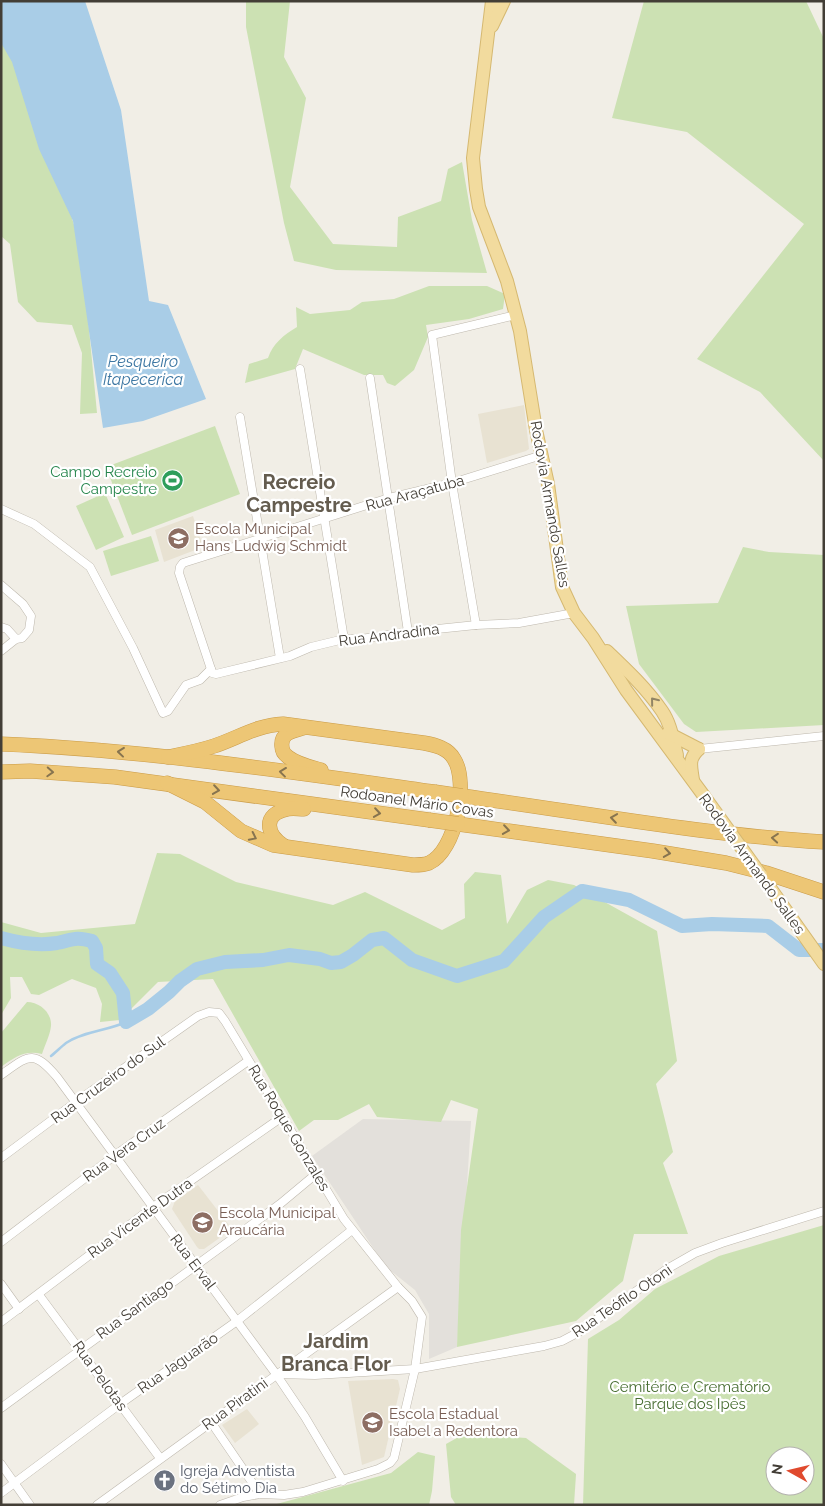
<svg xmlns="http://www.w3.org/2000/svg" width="825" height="1506" font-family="Raleway,sans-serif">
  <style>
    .industrial { fill: #e3e0db }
    .education { fill: #e8e2d2 }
    .green { fill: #cce1b3; fill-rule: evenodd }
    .water { fill: #a9cde7 }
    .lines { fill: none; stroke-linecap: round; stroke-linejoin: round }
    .stream { stroke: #a9cde7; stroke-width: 2.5 }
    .river { stroke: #a9cde7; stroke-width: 14 }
    .minor-casing { stroke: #beb8ad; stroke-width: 9 }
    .primary-casing { stroke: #d5b870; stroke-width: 14 }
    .motorway-casing { stroke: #ca9b47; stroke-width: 15 }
    .minor { stroke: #fff; stroke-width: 8 }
    .primary { stroke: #f2db9e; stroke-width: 12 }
    .motorway { stroke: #edc675; stroke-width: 14 }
    .primary-bridge-casing { stroke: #d5b870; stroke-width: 14; stroke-linecap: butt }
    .motorway-bridge-casing { stroke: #ca9b47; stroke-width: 15; stroke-linecap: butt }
    .primary-bridge { stroke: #f2db9e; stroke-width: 12 }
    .motorway-bridge { stroke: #edc675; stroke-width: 14 }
    .oneway { stroke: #928565 }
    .oneway2 { stroke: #87744f }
    .labels { text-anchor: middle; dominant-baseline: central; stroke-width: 4.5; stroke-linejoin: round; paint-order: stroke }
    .leisure-label { font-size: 15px; fill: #27864d; stroke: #fff; text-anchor: end }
    .street-label { font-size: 15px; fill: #433e36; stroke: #fff }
    .education-label { font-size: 15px; fill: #785e54; stroke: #fff; text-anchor: start }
    .park-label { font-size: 15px; fill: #476d31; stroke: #fff }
    .worship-label { font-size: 15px; fill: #5b616d; stroke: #fff; text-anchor: start }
    .water-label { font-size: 16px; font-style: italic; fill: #3c76a2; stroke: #fff }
    .district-label { font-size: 20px; font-weight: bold; fill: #645c4f; stroke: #fff }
  </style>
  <rect width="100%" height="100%" fill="#f1eee6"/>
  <polygon class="industrial" points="363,1119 471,1121 457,1347 429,1359 429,1314 415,1290 386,1267 312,1156"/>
  <g class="education">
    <polygon points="524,405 529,449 526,451 487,463 478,414"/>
    <polygon points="193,516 203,547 164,562 155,530"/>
    <polygon points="198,1185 232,1229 204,1249 199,1249 197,1247 172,1209 175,1201"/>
    <polygon points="393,1379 398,1380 400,1389 384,1457 362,1465 348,1381"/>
    <polygon points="247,1409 259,1424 235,1443 222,1425"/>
  </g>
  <g class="green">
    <polygon points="246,1 290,1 284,57 306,98 290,187 333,244 397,247 398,217 441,201 448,169 462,162 472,220 487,273 336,270 294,261 284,223 246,27"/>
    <polygon points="644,1 806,1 824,39 824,461 760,392 697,359 804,224 687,132 612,118"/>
    <polygon points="1,15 52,150 89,276 87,308 97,413 80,414 82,353 72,325 37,322 18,302 10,244 1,236"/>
    <path d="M429,286H487L505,294L503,309L469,319L426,325L428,337L414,370L395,386L387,383L383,375H364L303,349L295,369L245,383L249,364L268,358C273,343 284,335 297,327L296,307L310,314L350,310L362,302L394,299Z"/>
    <polygon points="215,426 240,494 132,535 106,467"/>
    <polygon points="105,493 124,537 96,550 76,506"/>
    <polygon points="151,536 159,561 111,576 103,551"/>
    <polygon points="743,547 769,552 824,555 824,725 696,732 684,724 639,664 626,606 718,603"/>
    <polygon points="157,853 180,854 236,882 333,905 365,892 442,930 465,918 464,884 475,872 501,875 507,924 527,890 548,880 574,885 657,931 677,1061 656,1084 673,1152 663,1163 688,1234 634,1234 623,1281 576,1321 457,1347 461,1230 478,1109 451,1100 441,1122 377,1117 369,1104 338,1120 314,1120 299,1131 213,979 158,982 120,1020 100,1022 102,1004 96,988 72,979 39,995 31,994 22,977 10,977 11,998 1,1015 1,922 41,933 135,924"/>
    <path d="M27,1002C40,1002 52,1013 51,1026C50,1035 45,1045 42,1054C25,1050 15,1057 1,1067V1033Z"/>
    <path d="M824,1225V1505H583L588,1339L619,1320L655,1289L719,1256ZM775,1456H805V1486H775Z"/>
    <polygon points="464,1434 526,1438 576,1474 574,1505 456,1505 451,1497 446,1444"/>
    <polygon points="418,1452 435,1456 432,1491 429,1505 273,1505 391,1473"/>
  </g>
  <polygon class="water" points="1,1 85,1 121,110 149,301 168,305 206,399 143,421 103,428 73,221 39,149 12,62 1,43"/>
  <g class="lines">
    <path class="stream" d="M51,1056C56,1052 61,1047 66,1043C84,1031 107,1031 126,1022"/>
    <path class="river" d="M1,938C19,943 39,946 57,943C72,940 75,936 92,941L96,948L97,964L110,973L123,993L126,1022L148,1009L169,992L180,981L197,969L225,962L263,960L289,955L320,959L331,963L341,962L353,955L372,940L384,938L412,960L457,976L504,961L544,917L582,891L629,900L682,926L712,924L768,926L799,950H824"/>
    <defs>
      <g id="minor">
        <polyline points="300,369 344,639"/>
        <polyline points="370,378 408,632"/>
        <polyline points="240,417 280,658"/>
        <polyline points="542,455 452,483 389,498 183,563 180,567 179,573 211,669 212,673 216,674 290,656 311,647 344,639 361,639 408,632 476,625 519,623 574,613"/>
        <polyline points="1,509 34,524 90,567 133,648 163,713 168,711 186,685 200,680 211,669"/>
        <polyline points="1,585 23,604 31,616 29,630 22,638 16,639 1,651"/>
        <polyline points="476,625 452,483 432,335 516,315"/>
        <polyline points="1,627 7,629 16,639"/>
        <polyline points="699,749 824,736"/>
        <path d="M1,1075C29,1055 33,1049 57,1077L276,1374L305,1417L343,1481"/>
        <polyline points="1,1158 76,1102 198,1016 209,1012 219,1013 225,1021 344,1219 398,1287 412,1301 422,1317 415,1369 394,1458 390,1463 378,1469 303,1492 284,1495 260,1494 243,1497 220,1505"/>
        <polyline points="1,1242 114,1156 248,1061"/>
        <polyline points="1,1284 19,1309"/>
        <polyline points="39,1295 160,1458"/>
        <polyline points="1,1322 153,1207 282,1117"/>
        <polyline points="276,1374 315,1375 415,1369 544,1346 562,1341 579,1332 667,1269 695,1253 722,1243 824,1211"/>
        <polyline points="1,1408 280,1204 316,1174"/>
        <polyline points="211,1422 260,1494"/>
        <polyline points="1,1464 30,1505"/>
        <polyline points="1,1493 120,1404 237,1321 352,1230"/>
        <polyline points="97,1505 398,1287"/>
      </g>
      <g id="primary">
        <polyline points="492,1 473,158 476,189 479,207 507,281 520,331 536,430 548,484 562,587 574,613 593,638 626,690 704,796"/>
        <polyline points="492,26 504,1"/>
        <path d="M607,651C627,670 647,689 662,711C671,724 673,740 677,755"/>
        <polyline points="668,733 699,749"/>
        <path d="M693,780C691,766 688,759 699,749"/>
        <polyline points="761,875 824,964"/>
      </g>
      <g id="motorway">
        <path d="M303,728C292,731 280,733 282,747C282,751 284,754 288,757C297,764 310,767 321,770"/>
        <path d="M1,744C147,750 291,772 435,792"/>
        <polyline points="1,772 30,771 115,777 429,820"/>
        <path d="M167,783L205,802L241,831L273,845L413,865C418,865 424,865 429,863C456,851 469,782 454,759C448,748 435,745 424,743L283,724C257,725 238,738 214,746C199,751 183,754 168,757"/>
        <path d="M462,796C582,812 702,835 824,842"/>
        <polyline points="458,824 653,851 726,863 766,873 824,892"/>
        <path d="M284,846C266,834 262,814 288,809C293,808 298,809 304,809"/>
      </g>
    </defs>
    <use href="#minor" class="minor-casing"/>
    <use href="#primary" class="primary-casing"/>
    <use href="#motorway" class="motorway-casing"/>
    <use href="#minor" class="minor"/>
    <use href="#primary" class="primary"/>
    <use href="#motorway" class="motorway"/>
    <defs>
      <polyline id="primary-bridge" points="704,796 761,875"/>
      <g id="motorway-bridge">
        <polyline points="435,792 462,796"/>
        <polyline points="429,820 458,824"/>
      </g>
    </defs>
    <use href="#primary-bridge" class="primary-bridge-casing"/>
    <use href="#motorway-bridge" class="motorway-bridge-casing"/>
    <use href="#primary-bridge" class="primary-bridge"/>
    <use href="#motorway-bridge" class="motorway-bridge"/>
  </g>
  <defs><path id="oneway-chevron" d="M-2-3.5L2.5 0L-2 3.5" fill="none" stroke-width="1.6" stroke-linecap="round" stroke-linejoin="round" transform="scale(1.25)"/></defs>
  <use class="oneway" href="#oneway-chevron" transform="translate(654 701) rotate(-129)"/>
  <g class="oneway2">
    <use href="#oneway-chevron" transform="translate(121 752) rotate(-174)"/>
    <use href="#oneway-chevron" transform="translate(50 772) rotate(3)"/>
    <use href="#oneway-chevron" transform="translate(283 772) rotate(-173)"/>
    <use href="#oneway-chevron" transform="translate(216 790) rotate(8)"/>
    <use href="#oneway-chevron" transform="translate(377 813) rotate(8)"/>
    <use href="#oneway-chevron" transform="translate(614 818) rotate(-172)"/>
    <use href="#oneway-chevron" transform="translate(506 830) rotate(8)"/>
    <use href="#oneway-chevron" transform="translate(253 837) rotate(26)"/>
    <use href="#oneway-chevron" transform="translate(775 838) rotate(-175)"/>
    <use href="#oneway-chevron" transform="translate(667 853) rotate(9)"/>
  </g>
  <defs>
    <symbol id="stadium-disc" viewBox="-11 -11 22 22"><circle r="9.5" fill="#2e9e5b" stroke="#fff"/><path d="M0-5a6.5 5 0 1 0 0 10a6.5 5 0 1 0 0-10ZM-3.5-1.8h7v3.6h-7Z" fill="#fff"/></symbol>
    <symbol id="school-disc" viewBox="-11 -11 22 22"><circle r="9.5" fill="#8d6e63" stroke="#fff"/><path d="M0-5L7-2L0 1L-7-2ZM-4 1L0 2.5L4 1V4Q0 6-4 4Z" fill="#fff"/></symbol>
    <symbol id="church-disc" viewBox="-11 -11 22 22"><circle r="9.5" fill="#6b7280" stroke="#fff"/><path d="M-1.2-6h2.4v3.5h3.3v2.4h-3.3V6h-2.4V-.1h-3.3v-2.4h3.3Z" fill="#fff"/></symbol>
  </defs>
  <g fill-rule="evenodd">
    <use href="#stadium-disc" x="160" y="468" width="25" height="25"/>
    <use href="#school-disc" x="166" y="526" width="25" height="25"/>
    <use href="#school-disc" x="190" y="1210" width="25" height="25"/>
    <use href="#school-disc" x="360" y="1410" width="25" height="25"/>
    <use href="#church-disc" x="152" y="1468" width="25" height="25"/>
  </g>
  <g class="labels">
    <g class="leisure-label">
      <text x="157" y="472">Campo Recreio<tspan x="157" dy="17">Campestre</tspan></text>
    </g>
    <g class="street-label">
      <text transform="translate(415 493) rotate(-15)">Rua Araçatuba</text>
      <text transform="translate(550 504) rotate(80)">Rodovia Armando Salles</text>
      <text transform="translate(389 635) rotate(-7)">Rua Andradina</text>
      <text transform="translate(417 802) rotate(8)">Rodoanel Mário Covas</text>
      <text transform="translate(752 864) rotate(54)">Rodovia Armando Salles</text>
      <text transform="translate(108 1080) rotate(-36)">Rua Cruzeiro do Sul</text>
      <text transform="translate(289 1128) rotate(59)">Rua Roque Gonzales</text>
      <text transform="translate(124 1150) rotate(-36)">Rua Vera Cruz</text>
      <text transform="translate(140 1218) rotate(-36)">Rua Vicente Dutra</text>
      <text transform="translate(193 1262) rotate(53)">Rua Erval</text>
      <text transform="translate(622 1301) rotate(-34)">Rua Teófilo Otoni</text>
      <text transform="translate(135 1309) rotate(-36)">Rua Santiago</text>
      <text transform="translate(178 1363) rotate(-35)">Rua Jaguarão</text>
      <text transform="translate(100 1376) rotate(54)">Rua Pelotas</text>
      <text transform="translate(235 1404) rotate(-36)">Rua Piratini</text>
    </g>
    <g class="education-label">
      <text x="195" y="529">Escola Municipal<tspan x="195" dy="17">Hans Ludwig Schmidt</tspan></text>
      <text x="219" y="1213">Escola Municipal<tspan x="219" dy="17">Araucária</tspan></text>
      <text x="389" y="1414">Escola Estadual<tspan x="389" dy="17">Isabel a Redentora</tspan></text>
    </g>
    <g class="park-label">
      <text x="690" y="1387">Cemitério e Crematório<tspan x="690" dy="17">Parque dos Ipês</tspan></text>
    </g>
    <g class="worship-label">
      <text x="180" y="1471">Igreja Adventista<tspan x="180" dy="17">do Sétimo Dia</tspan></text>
    </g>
    <g class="water-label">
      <text x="143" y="361">Pesqueiro<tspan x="143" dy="18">Itapecerica</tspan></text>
    </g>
    <g class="district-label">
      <text x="299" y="482">Recreio<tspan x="299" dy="23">Campestre</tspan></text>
      <text x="336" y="1341">Jardim<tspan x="336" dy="23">Branca Flor</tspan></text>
    </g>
  </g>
  <rect width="825" height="1506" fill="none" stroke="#433e36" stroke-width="5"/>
  <g transform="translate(790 1471) rotate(278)"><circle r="24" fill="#ffffff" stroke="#b4b2af"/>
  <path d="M0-4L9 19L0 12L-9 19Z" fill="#e04a2e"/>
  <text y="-8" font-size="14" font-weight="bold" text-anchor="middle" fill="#433e36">N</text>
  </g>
</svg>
